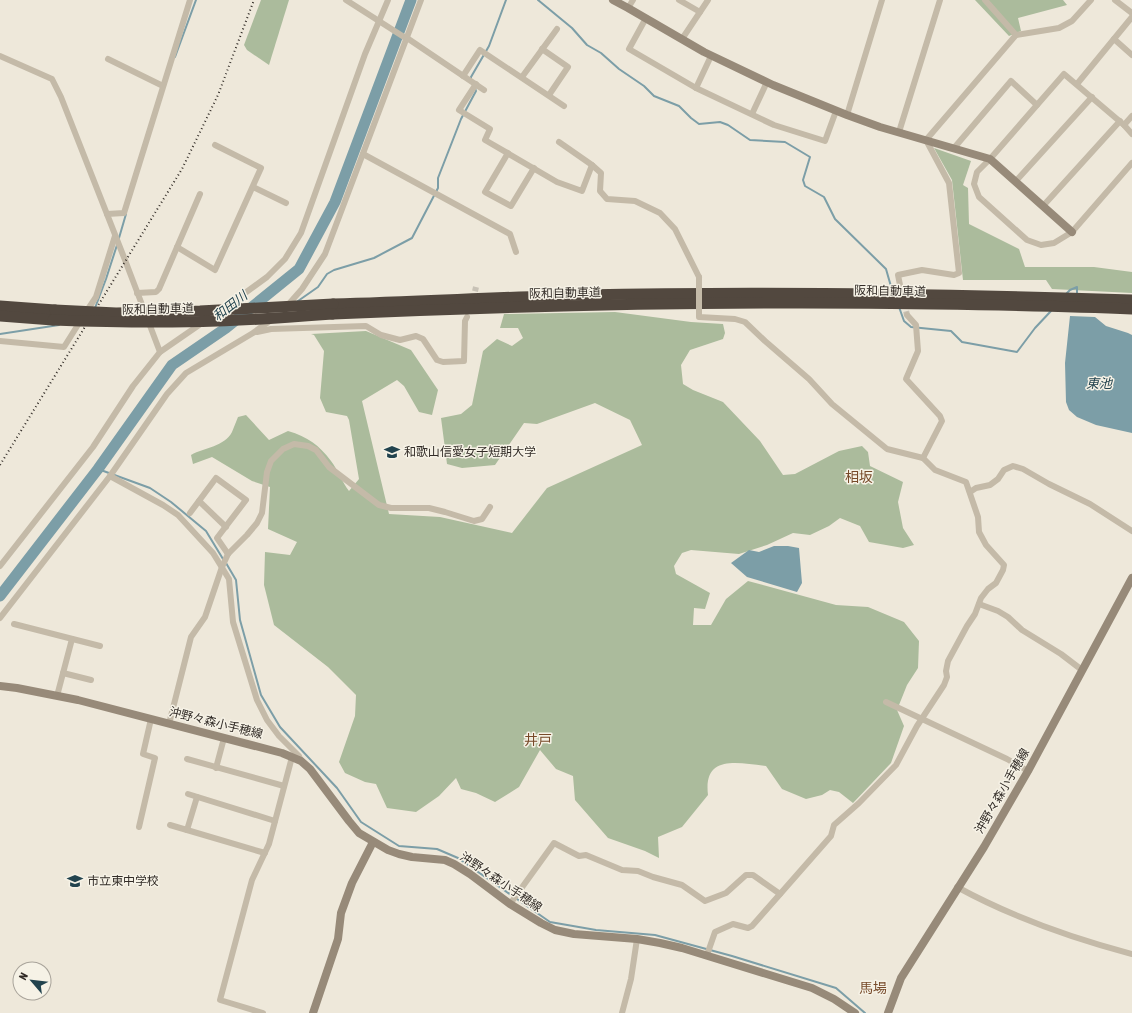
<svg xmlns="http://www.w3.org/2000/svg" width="1132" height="1013" font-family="'Asap Condensed','Noto Sans JP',sans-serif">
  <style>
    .green { fill: #abbb9c }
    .water { fill: #7c9ea7 }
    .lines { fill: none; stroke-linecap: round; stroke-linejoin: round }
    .stream { stroke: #7c9ea7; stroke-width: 2 }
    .river { stroke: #7c9ea7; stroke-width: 11 }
    .street-tunnel { stroke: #c8c2b6; stroke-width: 6; stroke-dasharray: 6 3; stroke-linecap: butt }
    .street { stroke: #c4baa8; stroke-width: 6 }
    .secondary { stroke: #978a79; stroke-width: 8 }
    .highway { stroke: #52483f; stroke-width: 11 }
    .rail { stroke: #322c27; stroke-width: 2; stroke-dasharray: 1 3; stroke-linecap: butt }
    .street-bridge { stroke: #c4baa8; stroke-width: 6 }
    .highway-bridge { stroke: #52483f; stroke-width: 11 }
    .labels { text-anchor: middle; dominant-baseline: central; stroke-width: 3; stroke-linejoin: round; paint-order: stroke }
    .street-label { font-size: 12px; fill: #322c27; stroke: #f6f2e6 }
    .poi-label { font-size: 12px; fill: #322c27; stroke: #f6f2e6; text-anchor: start }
    .water-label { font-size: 13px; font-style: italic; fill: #22434e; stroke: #f6f2e6 }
    .quarter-label { font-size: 14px; fill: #774a2a; stroke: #f6f2e6 }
  </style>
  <rect width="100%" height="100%" fill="#eee8da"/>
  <g class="green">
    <polygon points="261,0 289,0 269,65 247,50 244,45"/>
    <polygon points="975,0 1063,0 1067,5 1018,18 1021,31 1009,36"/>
    <polygon points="934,148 971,161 963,185 968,188 969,224 1019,249 1025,267 1094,267 1132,272 1132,293 1052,289 1046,280 963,280 952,180"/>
    <path d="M615,312L691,322L723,324L725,333L723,339L690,350L681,365L683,384L693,390L723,402L760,441L783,475L795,474L839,451L862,446L868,452L870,466L903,482L898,502L903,528L914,545L903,548L869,542L860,526L840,518L829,526L810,535L793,533L767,545L739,554L691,550L682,553L674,566L676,574L710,593L705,609L694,608L693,625H711L726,599L748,581L836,605L868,607L904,622L919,641L918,668L907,685L897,710L904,726L891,763L853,803L839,792L830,790L822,795L806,799L782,789L766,766C738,763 703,754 708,795L682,827L658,837L659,858L645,851L608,838L575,800L573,776L556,769L540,750L519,787L495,802L476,793L461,789L456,778L439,796L416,812L387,808L376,784L365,782L345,773L339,762L355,716L356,695L328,667L274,625L264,585L265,552L290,555L297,542L268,529L270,487L252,481L212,457L193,464L191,455C205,447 224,447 232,432C234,427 236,422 238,417L246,415L269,440L288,431C308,437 319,445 331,461C338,470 342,482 349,491L359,479L349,420L347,416L326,412L320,398L324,351L314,335L311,334L366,331L411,350L438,390L432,415L419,412L404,386L397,380L362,401L389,514L440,517L512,533L547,488L642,445L630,420L595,403L537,424L524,423L495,465L462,468L447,464L441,418L461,414L472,405L483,351L497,339L512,346L523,338L518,328H500L504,314Z"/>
  </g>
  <g class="water">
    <polygon points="1070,316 1095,317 1106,326 1128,333 1132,335 1132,433 1096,425 1077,417 1069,410 1066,402 1065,363"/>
    <polygon points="774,546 788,546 799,548 802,583 797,592 747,577 731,563 749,550 759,552"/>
  </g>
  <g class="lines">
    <g class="stream">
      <polyline points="538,0 572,28 587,45 601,53 619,69 644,86 654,96 679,106 691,118 699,124 720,122 728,125 750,140 785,142 810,157 803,180 805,186 824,197 835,219 886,269 892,290"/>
      <polyline points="175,57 196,0"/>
      <polyline points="471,79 471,77 489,46 506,0"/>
      <polyline points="119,238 126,214"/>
      <polyline points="1066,294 1070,290 1077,287 1077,295"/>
      <polyline points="298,301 318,287 327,274 334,270 374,258 412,238 438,188 438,178 461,119 476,91 475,88"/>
      <polyline points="899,307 904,321 911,327 951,331 962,342 1017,352 1035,328 1051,311"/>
      <polyline points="95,308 106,279 117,245"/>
      <polyline points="0,334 59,325"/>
      <polyline points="98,469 150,488 171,502 206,531 223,559"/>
      <polyline points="226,563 236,580 240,620 261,695 280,727 337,788 361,822 399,846 437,849 458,858 550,922 596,930 655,935 732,956 836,988 865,1013"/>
    </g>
    <polyline class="river" points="0,596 98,469 172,365 226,328 299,269 335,202 411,0"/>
    <g class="street-tunnel">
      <polyline points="900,285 907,315"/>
      <polyline points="473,300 476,287"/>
    </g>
    <g class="street">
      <polyline points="346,0 404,37 407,38 484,90"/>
      <polyline points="679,0 700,12"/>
      <polyline points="985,0 1016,35"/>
      <polyline points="1115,0 1132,13"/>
      <polyline points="628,8 633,0"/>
      <polyline points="646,18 629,49 696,88 774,125 825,141 836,111"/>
      <polyline points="682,39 708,0"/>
      <polyline points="1114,39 1132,55"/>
      <polyline points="542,49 568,67 549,95"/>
      <polyline points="0,56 52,79 61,97 125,260 160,352"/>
      <polyline points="108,59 163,86"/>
      <polyline points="463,76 480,50 564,106"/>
      <polyline points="522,77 557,29"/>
      <polyline points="476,84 459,110 490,129 485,140 557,182 582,191 592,165"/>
      <polyline points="1077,84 1132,17"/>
      <polyline points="696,88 711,56"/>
      <polyline points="752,114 767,82"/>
      <polyline points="847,115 882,0"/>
      <polyline points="1132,116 1124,125 1132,134"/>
      <polyline points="1124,125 1064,74 990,159 977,172 974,184 979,197 1027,240 1041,245 1054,243 1072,232 1132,163"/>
      <polyline points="899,132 940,0"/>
      <polyline points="559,142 592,165 601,173 600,191 607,199 635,201 660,213 675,229 699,277"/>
      <polyline points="954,148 1011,81 1037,105"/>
      <polyline points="508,153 485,192 511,206 534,168"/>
      <polyline points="363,154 510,234 516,252"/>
      <polyline points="1015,182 1092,97"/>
      <polyline points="253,187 286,203"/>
      <polyline points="1043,206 1120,121"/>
      <polyline points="107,214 124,213 190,0"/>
      <polyline points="177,247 215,270 261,168 215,145"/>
      <polyline points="900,285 898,275 922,270 954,275 959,273 949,183 926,140 1016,35 1059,28 1072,21 1091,0"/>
      <polyline points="137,293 156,292 159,289 200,194"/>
      <polyline points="287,306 302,289 325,254 421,0"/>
      <polyline points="223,309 267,277 285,259 301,233 365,54 388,0"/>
      <polyline points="86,312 96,297 115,236"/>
      <polyline points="699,313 699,317 735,319 745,322 765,341 809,379 832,404 887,449 923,458 935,470 966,482 978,517 979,532 986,545 1004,565 1003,570 996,583 988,589 981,598 975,614 967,626 948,661 946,671 947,677 944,685 917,726 896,765 859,803 834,825 831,836 752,926 748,928 733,924 715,932 707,955"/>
      <polyline points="907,315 916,325 918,351 906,379 940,416 942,421 923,458"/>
      <polyline points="257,332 271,329 366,326 381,335 400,340 416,336 423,339 437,360 443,362 464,361 465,321 467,317"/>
      <polyline points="0,341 64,347 81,320"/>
      <polyline points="110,476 163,505 178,515 213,553 229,579 233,622 257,700 267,720 279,736 299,756 301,761"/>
      <polyline points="970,492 976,488 990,485 998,479 1004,470 1013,466 1023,469 1049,484 1090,504 1132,531"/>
      <polyline points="199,501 226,527"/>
      <polyline points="190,513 216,478 246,500 217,538 228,554"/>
      <polyline points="0,566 93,447 133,386 160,352 202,323"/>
      <polyline points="979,604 998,611 1008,617 1022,630 1061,654 1082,670"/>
      <polyline points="0,618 110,476 167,394 186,373 253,333 271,320"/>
      <polyline points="14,624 100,646"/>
      <polyline points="63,673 91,680"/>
      <polyline points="57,696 72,639"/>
      <polyline points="886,702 1007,759 1028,771"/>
      <polyline points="169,724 191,637 205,617 222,567 228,554 247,535 257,523 262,513 267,472 271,461 283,449 294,444 308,446 316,450 329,467 379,505 391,508 429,508 445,512 474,521 482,519 490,507"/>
      <polyline points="187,759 284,786"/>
      <polyline points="216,768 224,738"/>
      <polyline points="188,794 275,821"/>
      <polyline points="170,825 265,853"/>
      <polyline points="139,827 155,758 143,754 151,719"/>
      <polyline points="187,830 197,797"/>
      <path d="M957,887C1012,917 1071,938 1132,954"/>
      <polyline points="510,904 554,843 579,856 586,855 622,870 638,871 653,877 682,885 705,901 726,893 746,875 753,875 780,894"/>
      <polyline points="263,1013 220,1000 252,880 269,844 292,757"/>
      <polyline points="622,1013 631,979 637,939"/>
    </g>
    <g class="secondary">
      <polyline points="613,0 628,8 704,52 773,85 847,115 880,127 990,159 1072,232"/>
      <polyline points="0,686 17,688 78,700 282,753 301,761 310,769 349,821 359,833 388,850 399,854 412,857 445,860 454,864 470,874 510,904 541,923 555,930 574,934 637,939 660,943 682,948 812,988 834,999 855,1013"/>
      <polyline points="313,1013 338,939 341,913 352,883 373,842"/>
      <polyline points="888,1013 901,978 984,847 1028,771 1132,578"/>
    </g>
    <g class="highway">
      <path d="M333,304C416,302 499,297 582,295C765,291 949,294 1132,300"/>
      <polyline points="0,306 55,310"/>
      <path d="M333,314C533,305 734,301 935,304C1001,305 1066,306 1132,309"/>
      <polyline points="0,316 53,320"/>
    </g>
    <polyline class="rail" points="0,465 182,169 218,95 254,0"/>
    <polyline class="street-bridge" points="699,313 699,277"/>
    <g class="highway-bridge">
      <polyline points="55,310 116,313 200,311 333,304"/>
      <path d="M53,320C108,322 163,323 217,321C256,320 294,317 333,314"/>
    </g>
  </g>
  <defs>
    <symbol id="university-bare" viewBox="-9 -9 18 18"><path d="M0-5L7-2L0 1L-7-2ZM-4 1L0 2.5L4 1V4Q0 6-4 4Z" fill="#22434e" stroke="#f6f2e6" stroke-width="2.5" paint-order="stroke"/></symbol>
    <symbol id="school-bare" viewBox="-9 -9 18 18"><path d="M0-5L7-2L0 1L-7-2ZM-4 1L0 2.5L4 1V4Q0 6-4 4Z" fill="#22434e" stroke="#f6f2e6" stroke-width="2.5" paint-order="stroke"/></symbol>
  </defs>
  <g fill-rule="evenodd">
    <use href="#university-bare" x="381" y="441" width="22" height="22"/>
    <use href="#school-bare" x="64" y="870" width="22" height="22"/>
  </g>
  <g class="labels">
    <g class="street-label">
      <text transform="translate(890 291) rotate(1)">阪和自動車道</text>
      <text transform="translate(565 293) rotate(-1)">阪和自動車道</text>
      <text transform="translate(158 309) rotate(-1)">阪和自動車道</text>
      <text transform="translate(216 723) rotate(14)">沖野々森小手穂線</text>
      <text transform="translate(1002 791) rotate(-60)">沖野々森小手穂線</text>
      <text transform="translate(501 882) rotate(34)">沖野々森小手穂線</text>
    </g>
    <g class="poi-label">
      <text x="404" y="452">和歌山信愛女子短期大学</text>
      <text x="87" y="881">市立東中学校</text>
    </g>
    <g class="water-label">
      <text transform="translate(230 306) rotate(-38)">和田川</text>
      <text x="1099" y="383">東池</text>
    </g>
    <g class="quarter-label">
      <text x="859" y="477">相坂</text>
      <text x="538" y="740">井戸</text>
      <text x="873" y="988">馬場</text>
    </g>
  </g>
  <g transform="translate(32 981) rotate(298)"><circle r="19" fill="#f6f2e6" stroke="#a8a39a"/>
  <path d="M0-3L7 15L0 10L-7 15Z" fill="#22434e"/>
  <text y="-6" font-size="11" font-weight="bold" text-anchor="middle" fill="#322c27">N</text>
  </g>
</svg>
